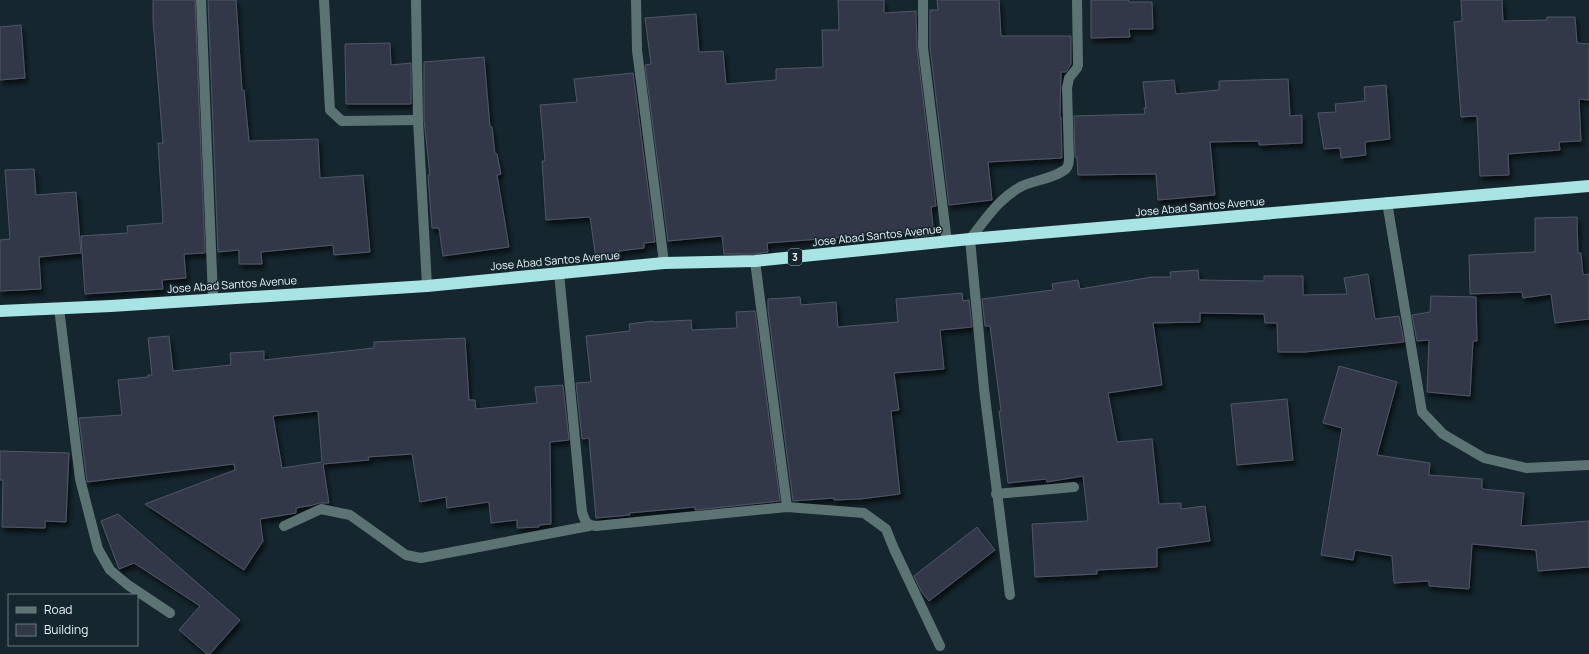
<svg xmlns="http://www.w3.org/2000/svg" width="1589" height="654" font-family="Manrope,sans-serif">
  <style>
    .building { fill: #313947; stroke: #4f5767; fill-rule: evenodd; filter: url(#shadow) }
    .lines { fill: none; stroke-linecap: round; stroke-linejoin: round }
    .minor { stroke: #5c7373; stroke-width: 10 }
    .highway { stroke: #a7e4e3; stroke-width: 12 }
    .labels { text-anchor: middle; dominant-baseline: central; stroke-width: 3; stroke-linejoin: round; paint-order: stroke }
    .shield { fill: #15262e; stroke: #a9b6bc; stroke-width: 1 }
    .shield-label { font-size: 10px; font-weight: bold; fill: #e8f3f9 }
    .street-label { font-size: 11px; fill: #e8f3f9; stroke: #15262e }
  </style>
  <defs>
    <filter id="shadow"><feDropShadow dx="2.5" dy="4.5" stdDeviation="2" flood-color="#0009"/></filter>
  </defs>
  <rect width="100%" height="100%" fill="#15262e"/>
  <g class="building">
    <polygon points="153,0 195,0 205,253 184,254 186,278 162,280 163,289 85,294 81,236 128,233 127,226 163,223 158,143 163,143 153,20"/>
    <polygon points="208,0 236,0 242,90 244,90 249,141 318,139 320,178 363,175 370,252 334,255 333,245 261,252 262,264 239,264 239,250 218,252"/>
    <polygon points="838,0 884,0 884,13 916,11 917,48 936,206 931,207 934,235 913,237 912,232 767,243 768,252 755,254 724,254 722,236 668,241 645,65 651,64 645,18 696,14 699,52 723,51 726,84 776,80 776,69 823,67 822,30 839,30"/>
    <polygon points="937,0 999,0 1001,36 1071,36 1071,64 1066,72 1061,72 1060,117 1061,117 1062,158 988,162 992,200 949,205 930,47 930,10 938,10"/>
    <polygon points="1091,0 1129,0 1129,2 1152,2 1153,29 1129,29 1130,37 1091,38"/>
    <polygon points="1461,0 1502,0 1503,21 1547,20 1547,17 1575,17 1577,43 1589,44 1589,100 1579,99 1581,141 1559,142 1560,150 1508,154 1509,175 1480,176 1477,116 1461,117 1454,22 1462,21"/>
    <polygon points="21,25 25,78 0,80 0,27"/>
    <polygon points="390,43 391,65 411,63 411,104 346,104 345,44"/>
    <polygon points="484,57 490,127 492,127 495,154 497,154 501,174 497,175 509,247 443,256 439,228 432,228 428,175 430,175 424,120 424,62"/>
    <polygon points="633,73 655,242 644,243 644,248 619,251 619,257 596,259 590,217 546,220 542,161 545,161 540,105 577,102 574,79"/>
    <polygon points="1288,79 1290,116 1302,115 1302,143 1259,145 1259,141 1210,142 1215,195 1158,200 1156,174 1078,175 1077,157 1075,157 1074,116 1145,114 1144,108 1146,108 1143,82 1174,80 1176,94 1219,90 1219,81"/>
    <polygon points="1386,85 1390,139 1365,142 1366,155 1341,158 1340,148 1324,149 1318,113 1336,112 1335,104 1365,101 1364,87"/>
    <polygon points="34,169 36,195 76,192 81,253 39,257 41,289 0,291 0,240 10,239 5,170"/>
    <polygon points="1577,217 1578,253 1581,253 1583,275 1589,274 1589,319 1555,323 1551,294 1523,298 1522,292 1470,294 1469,255 1535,252 1535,218"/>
    <polygon points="1198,270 1199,280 1264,281 1264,276 1303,276 1303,295 1347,294 1344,278 1368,274 1375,319 1399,316 1404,342 1305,352 1278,352 1277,323 1265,323 1264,314 1200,313 1200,322 1153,323 1162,385 1108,393 1117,442 1152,439 1159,504 1181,503 1181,509 1205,506 1210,541 1157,548 1157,567 1097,570 1097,574 1035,577 1032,524 1088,521 1083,476 1047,482 1046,479 1008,483 999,411 1001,411 990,326 985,326 982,299 1053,290 1052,284 1078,280 1080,289 1152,277 1171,277 1170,272"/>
    <polygon points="962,293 963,301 969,300 972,327 940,330 944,369 894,373 899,410 891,411 900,494 860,499 834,500 834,498 793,501 768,310 768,299 800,297 801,305 836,302 838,327 898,322 896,299"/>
    <polygon points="1431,296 1476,297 1477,341 1473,341 1470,396 1427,392 1429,340 1417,341 1412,315 1430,312"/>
    <polygon points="755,311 780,501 695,510 695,507 629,513 630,515 596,518 589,438 582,439 576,383 591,382 586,336 630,331 629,324 653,321 653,322 691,320 692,330 737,328 736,312"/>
    <path d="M169,336L173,371L231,365L230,353L264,351V360L374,348V342L465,338L469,400H475L476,409L537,403L535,387L563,385L569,440L550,442L551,524L539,525V527L517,528V520L491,523L489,502L447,508L446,497L420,502L412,454L368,457L369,460L323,464L329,503H319L313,505L296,508V513L260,519L263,541L244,570L145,504L235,470L234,464L87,482L79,418L122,415L118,380L148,377V375H152L148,338ZM318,411L322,462L282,468L273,416Z"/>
    <polygon points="1339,366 1397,382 1377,455 1430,463 1429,475 1482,479 1482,489 1524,493 1521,526 1589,521 1589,567 1538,571 1536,550 1472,544 1469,589 1429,586 1429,581 1394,583 1392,556 1355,550 1353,560 1321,555 1342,428 1323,423"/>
    <polygon points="1287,399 1293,460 1237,465 1231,404"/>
    <polygon points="0,451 69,453 66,522 45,521 45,528 2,527 3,480 0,480"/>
    <polygon points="118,514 240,620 210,654 207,654 179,630 200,606 134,563 119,569 101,521"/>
    <polygon points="977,527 995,550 929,601 921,591 914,576"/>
  </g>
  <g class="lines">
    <g class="minor">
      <polyline points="201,0 213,298"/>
      <polyline points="324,0 330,110 342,121 418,120"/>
      <polyline points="416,0 418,120 427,286"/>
      <polyline points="636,0 637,50 664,263"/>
      <polyline points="923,0 923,47 947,242"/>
      <polyline points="1387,202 1422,412 1443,434 1484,458 1526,468 1589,465"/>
      <polyline points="755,261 787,507"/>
      <path d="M559,273L582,512C585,521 586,525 596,526L787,507L864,513L886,529L894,549L940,646"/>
      <polyline points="59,308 80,479 98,549 110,570 128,585 170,613"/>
      <polyline points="996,494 1074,487"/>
      <polyline points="284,526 321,509 350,515 406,555 421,558 589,526"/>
      <path d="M1010,595L984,389L970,239C986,219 999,198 1022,186C1035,180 1051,179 1063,171C1068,169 1069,163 1069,158L1067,88L1069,78L1077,68L1078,65L1077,0"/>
    </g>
    <polyline class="highway" points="0,311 111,306 427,286 664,263 755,261 970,239 1589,186"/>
  </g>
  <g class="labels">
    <rect class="shield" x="788" y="249" width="14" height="16" rx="3"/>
    <g class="shield-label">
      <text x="795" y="257">3</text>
    </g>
    <g class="street-label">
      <text transform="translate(1200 206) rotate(-5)">Jose Abad Santos Avenue</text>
      <text transform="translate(877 235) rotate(-6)">Jose Abad Santos Avenue</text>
      <text transform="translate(555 260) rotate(-5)">Jose Abad Santos Avenue</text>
      <text transform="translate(232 284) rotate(-4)">Jose Abad Santos Avenue</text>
    </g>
  </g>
  <rect x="8" y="594" width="130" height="52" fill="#15262e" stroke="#69787f"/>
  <rect x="16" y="607" width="20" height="6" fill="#5c7373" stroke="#69787f"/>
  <text x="44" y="614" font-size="12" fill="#e8f3f9">Road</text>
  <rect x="16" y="624" width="20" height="12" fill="#313947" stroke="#69787f"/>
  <text x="44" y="634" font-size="12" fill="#e8f3f9">Building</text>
</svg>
